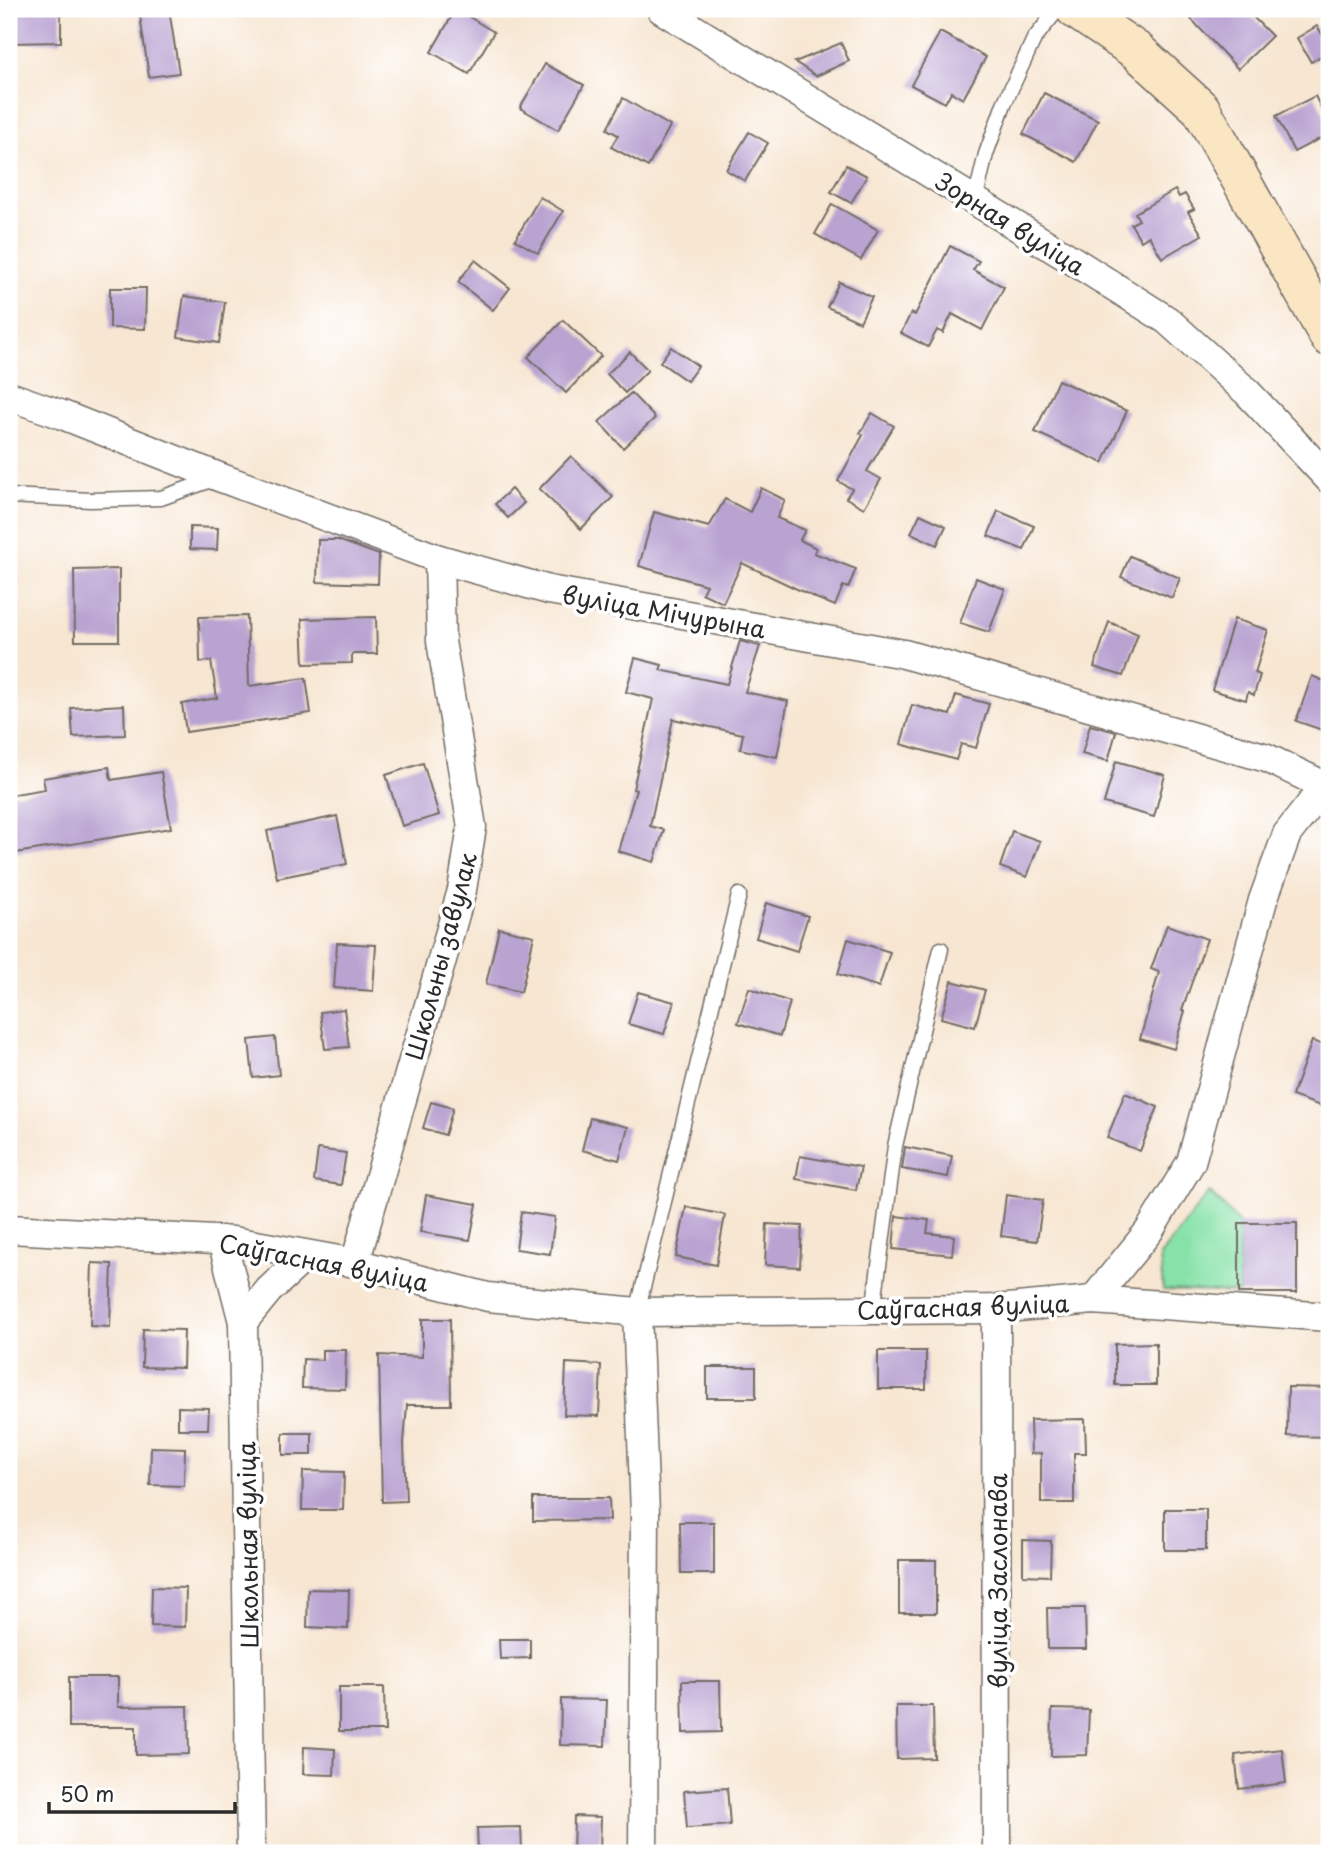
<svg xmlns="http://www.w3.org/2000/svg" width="1338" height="1862" font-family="'Playpen Sans',sans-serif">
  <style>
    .green { fill: #87e2a8; stroke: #59866a; stroke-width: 2 }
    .building { fill: #b9a3d1 }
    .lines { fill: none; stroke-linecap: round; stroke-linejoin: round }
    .lane-casing { stroke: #726c65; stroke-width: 17 }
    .street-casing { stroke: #726c65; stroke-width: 31 }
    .secondary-casing { stroke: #726c65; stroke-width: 41 }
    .lane { stroke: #fff; stroke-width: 14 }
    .street { stroke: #fff; stroke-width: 28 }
    .secondary { stroke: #fbe6c4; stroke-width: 38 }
    .labels { text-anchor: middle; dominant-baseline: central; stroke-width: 7; stroke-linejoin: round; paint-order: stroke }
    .street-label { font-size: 24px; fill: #2b2b2b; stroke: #fff }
  </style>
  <rect width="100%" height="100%" fill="#fff"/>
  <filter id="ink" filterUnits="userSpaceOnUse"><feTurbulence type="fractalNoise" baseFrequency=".0143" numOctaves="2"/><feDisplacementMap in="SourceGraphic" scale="14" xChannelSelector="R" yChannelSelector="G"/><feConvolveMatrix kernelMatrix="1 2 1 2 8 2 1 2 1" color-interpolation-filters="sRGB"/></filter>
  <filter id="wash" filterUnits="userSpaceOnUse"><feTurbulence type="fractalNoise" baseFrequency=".00686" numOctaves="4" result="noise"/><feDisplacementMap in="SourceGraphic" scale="28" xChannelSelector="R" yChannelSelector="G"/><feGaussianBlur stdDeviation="1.57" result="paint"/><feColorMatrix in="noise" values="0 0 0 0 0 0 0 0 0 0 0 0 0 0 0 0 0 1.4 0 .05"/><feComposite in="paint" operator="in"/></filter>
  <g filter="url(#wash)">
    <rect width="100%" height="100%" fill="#f7e6d2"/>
    <polygon class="green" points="1209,1192 1239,1223 1239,1293 1163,1290 1160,1256"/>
    <g id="blocks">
      <g class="building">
        <polygon points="9,9 61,9 61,42 10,43"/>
        <polygon points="139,9 169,9 179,73 149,77"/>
        <polygon points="456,9 494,32 469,74 431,52"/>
        <polygon points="1202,9 1245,9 1272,36 1238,69 1191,19"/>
        <polygon points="1317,26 1329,45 1329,51 1311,62 1297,38"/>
        <polygon points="940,32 986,57 963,99 951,92 945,103 911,85"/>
        <polygon points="841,43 849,61 816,76 795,62"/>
        <polygon points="545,64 584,85 558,130 520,108"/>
        <polygon points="1044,93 1098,120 1076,162 1023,134"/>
        <polygon points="1315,96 1329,124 1329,134 1294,152 1276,116"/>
        <polygon points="623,98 670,126 648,167 611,147 618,135 607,129"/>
        <polygon points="749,132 768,143 745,181 726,170"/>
        <polygon points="846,165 867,176 851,203 831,192"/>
        <polygon points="1175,190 1179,197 1185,194 1194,209 1188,212 1202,235 1162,258 1149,236 1141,241 1131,224 1139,220 1135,213"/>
        <polygon points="540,197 563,211 538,253 515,240"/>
        <polygon points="832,204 878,230 861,260 815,234"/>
        <polygon points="950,246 979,261 973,270 1004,287 982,330 952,314 943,333 937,330 928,347 901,333 911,313 915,315"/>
        <polygon points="475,260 510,288 493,310 458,282"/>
        <polygon points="839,282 872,297 860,322 827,307"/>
        <polygon points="110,288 146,288 145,329 110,328"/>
        <polygon points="184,296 225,302 219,343 178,337"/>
        <polygon points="563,320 601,356 566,393 528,357"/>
        <polygon points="671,347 698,366 687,381 660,362"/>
        <polygon points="630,352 648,370 625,393 607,374"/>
        <polygon points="1058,380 1127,411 1103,463 1035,432"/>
        <polygon points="631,393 655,418 623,448 599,422"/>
        <polygon points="872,413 894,426 867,471 881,479 864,508 846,498 852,489 838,481 863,435 860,433"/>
        <polygon points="571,456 613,497 581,529 539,489"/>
        <polygon points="761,488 785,500 777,518 805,530 800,540 816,548 814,553 856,569 848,588 843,586 835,606 816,598 742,563 723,603 702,593 706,585 639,566 654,512 709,527 725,499 750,512"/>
        <polygon points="511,489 524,503 508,518 495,504"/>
        <polygon points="998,511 1034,526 1024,550 988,536"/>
        <polygon points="920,514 946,526 937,545 911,533"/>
        <polygon points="190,527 218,528 217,550 190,549"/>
        <polygon points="318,540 338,540 379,555 378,584 317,582"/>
        <polygon points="1130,556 1180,578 1172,598 1121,577"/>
        <polygon points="119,569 119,641 75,641 74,570"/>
        <polygon points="976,578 1005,589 989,632 960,623"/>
        <polygon points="247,616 249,686 306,678 311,713 186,732 182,704 217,698 211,661 200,662 199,617"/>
        <polygon points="376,617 377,654 352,654 352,663 304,664 302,619"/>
        <polygon points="1234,619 1268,630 1255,673 1260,675 1254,695 1248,692 1246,700 1212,690"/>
        <polygon points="1109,622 1138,634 1123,676 1094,667"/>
        <polygon points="740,641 760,646 745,692 788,701 777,757 740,749 743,734 673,719 650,826 664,830 654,862 618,851 636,790 633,789 653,699 626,692 635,658 662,665 660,670 727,684"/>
        <polygon points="1312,676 1329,683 1329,718 1325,731 1296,721"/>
        <polygon points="956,695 989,704 976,748 961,744 956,760 901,744 912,705 950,715"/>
        <polygon points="124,705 125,735 73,737 71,708"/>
        <polygon points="1090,725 1116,732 1108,761 1082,754"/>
        <polygon points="1116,761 1165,775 1154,817 1104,803"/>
        <polygon points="423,763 439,815 402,826 386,775"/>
        <polygon points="109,767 111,780 161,772 171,828 9,854 9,795 45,789 43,778"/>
        <polygon points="337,816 347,864 277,878 267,831"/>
        <polygon points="1012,831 1040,841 1027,877 1000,867"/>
        <polygon points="766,903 808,916 797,951 756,938"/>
        <polygon points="1167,925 1207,939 1182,1010 1185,1011 1174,1049 1140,1039 1159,972 1151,969"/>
        <polygon points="499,928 534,936 521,992 486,984"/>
        <polygon points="848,939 890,952 879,987 838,974"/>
        <polygon points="337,943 376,945 373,991 334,988"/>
        <polygon points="952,981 985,990 975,1027 941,1018"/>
        <polygon points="749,988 790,1002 780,1036 738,1023"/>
        <polygon points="638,992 674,1002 664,1034 628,1024"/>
        <polygon points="344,1009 349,1047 325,1049 320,1012"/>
        <polygon points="275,1037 279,1075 253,1078 249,1040"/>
        <polygon points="1312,1041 1329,1047 1329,1109 1292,1096"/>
        <polygon points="1125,1093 1158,1107 1140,1151 1107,1138"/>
        <polygon points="431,1102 453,1108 445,1135 423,1128"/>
        <polygon points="590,1118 628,1127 619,1160 582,1150"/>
        <polygon points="905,1147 952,1156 948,1177 902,1169"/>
        <polygon points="318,1149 346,1153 341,1185 314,1181"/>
        <polygon points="800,1156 861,1167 856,1190 796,1179"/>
        <polygon points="426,1195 477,1204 470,1240 420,1232"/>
        <polygon points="1006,1195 1043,1200 1037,1241 1001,1236"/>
        <polygon points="686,1207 725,1215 716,1265 676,1257"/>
        <polygon points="521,1212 555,1217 550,1254 516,1249"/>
        <polygon points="896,1216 929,1220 927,1233 954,1236 952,1255 893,1249"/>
        <rect x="1239" y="1223" width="58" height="70"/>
        <polygon points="767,1224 802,1226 800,1267 765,1265"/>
        <polygon points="92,1263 112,1264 110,1327 90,1326"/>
        <polygon points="422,1319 450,1319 451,1405 407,1405 404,1443 406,1501 382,1502 379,1355 422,1357"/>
        <polygon points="143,1329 184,1330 183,1368 142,1367"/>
        <polygon points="1156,1343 1156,1385 1115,1385 1115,1344"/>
        <polygon points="322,1350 346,1350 345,1389 302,1388 303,1359 322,1360"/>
        <rect x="878" y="1351" width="48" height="38"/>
        <polygon points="566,1363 601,1365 599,1416 564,1415"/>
        <rect x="707" y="1367" width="49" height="31"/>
        <polygon points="1288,1387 1329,1388 1329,1437 1287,1436"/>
        <polygon points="178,1407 209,1408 208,1429 178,1429"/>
        <polygon points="1085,1419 1086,1453 1074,1453 1074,1503 1041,1503 1041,1453 1031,1454 1030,1420"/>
        <rect x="283" y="1433" width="29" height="22"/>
        <polygon points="151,1447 185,1448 184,1486 150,1485"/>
        <polygon points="303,1471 344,1472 343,1510 302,1510"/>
        <polygon points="533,1498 609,1498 610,1520 533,1521"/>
        <rect x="1165" y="1509" width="41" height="41"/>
        <polygon points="680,1522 714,1522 714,1574 681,1574"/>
        <polygon points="1023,1540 1051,1541 1050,1576 1023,1575"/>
        <rect x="899" y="1560" width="37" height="53"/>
        <polygon points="152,1587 186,1588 185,1627 151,1626"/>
        <polygon points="308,1589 349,1590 348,1629 307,1627"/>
        <polygon points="1047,1608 1085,1608 1086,1649 1048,1649"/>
        <polygon points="499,1639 530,1639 530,1658 500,1659"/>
        <polygon points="69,1677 118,1677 118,1707 188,1706 189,1754 136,1755 136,1727 69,1727"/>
        <polygon points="682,1681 720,1681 721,1732 683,1733"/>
        <polygon points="339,1687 384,1687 385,1731 339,1731"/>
        <polygon points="561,1699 607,1700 605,1746 560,1745"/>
        <polygon points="896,1706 933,1706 934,1758 897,1759"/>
        <polygon points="1052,1709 1089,1710 1087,1755 1051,1756"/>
        <polygon points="304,1747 335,1749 334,1775 303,1774"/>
        <polygon points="1282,1749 1286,1783 1239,1789 1235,1755"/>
        <polygon points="727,1788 730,1825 687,1828 684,1791"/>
        <polygon points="574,1816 601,1817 600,1853 573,1853"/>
        <polygon points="521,1827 522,1850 478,1852 477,1828"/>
      </g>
    </g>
  </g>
  <g filter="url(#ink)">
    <use href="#blocks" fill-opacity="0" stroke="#726c65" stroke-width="2"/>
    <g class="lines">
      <defs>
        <g id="lane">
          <polyline points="975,200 986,154 1004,104 1034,39 1058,9"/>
          <polyline points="9,496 91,500 161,498 214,479"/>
          <polyline points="873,1311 895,1146 941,949"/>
          <polyline points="637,1312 739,895"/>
        </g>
        <g id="street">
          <polyline points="661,9 1072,260 1167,320 1247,392 1329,479"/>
          <polyline points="9,396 60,414 219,477 439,559 549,590 904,654 1267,758 1325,786"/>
          <polyline points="9,1229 233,1241 355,1263 488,1297 637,1312 996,1309 1093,1300 1329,1317"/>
          <polyline points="222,1240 243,1322 251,1853"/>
          <polyline points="355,1263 462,890 472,827 441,641 439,559"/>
          <polyline points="1093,1300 1149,1231 1191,1162 1263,900 1287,834 1325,786 1329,783"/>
          <polyline points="996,1309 997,1853"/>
          <polyline points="637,1312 645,1513 643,1853"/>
          <polyline points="243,1322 269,1290 307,1255"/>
        </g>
        <polyline id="secondary" points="1075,9 1137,51 1201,109 1329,337"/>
      </defs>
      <use href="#lane" class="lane-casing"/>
      <use href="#street" class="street-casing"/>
      <use href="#secondary" class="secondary-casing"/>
      <use href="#lane" class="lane"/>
      <use href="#street" class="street"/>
      <use href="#secondary" class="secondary"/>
    </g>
  </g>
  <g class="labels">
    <g class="street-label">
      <text transform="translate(1011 223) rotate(32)">Зорная вуліца</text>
      <text transform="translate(664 611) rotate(10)">вуліца Мічурына</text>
      <text transform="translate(440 956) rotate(-75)">Школьны завулак</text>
      <text transform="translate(324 1262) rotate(11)">Саўгасная вуліца</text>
      <text transform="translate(963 1306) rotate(-2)">Саўгасная вуліца</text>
      <text transform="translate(247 1545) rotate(-91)">Школьная вуліца</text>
      <text transform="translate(997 1581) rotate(-90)">вуліца Заслонава</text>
    </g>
  </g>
  <rect width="1338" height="1862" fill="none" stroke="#fff" stroke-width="35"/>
  <path d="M49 1802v10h186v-10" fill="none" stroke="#2b2b2b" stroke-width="3.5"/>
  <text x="60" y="1802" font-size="21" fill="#2b2b2b" stroke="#ffffff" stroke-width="5" paint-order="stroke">50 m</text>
</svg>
